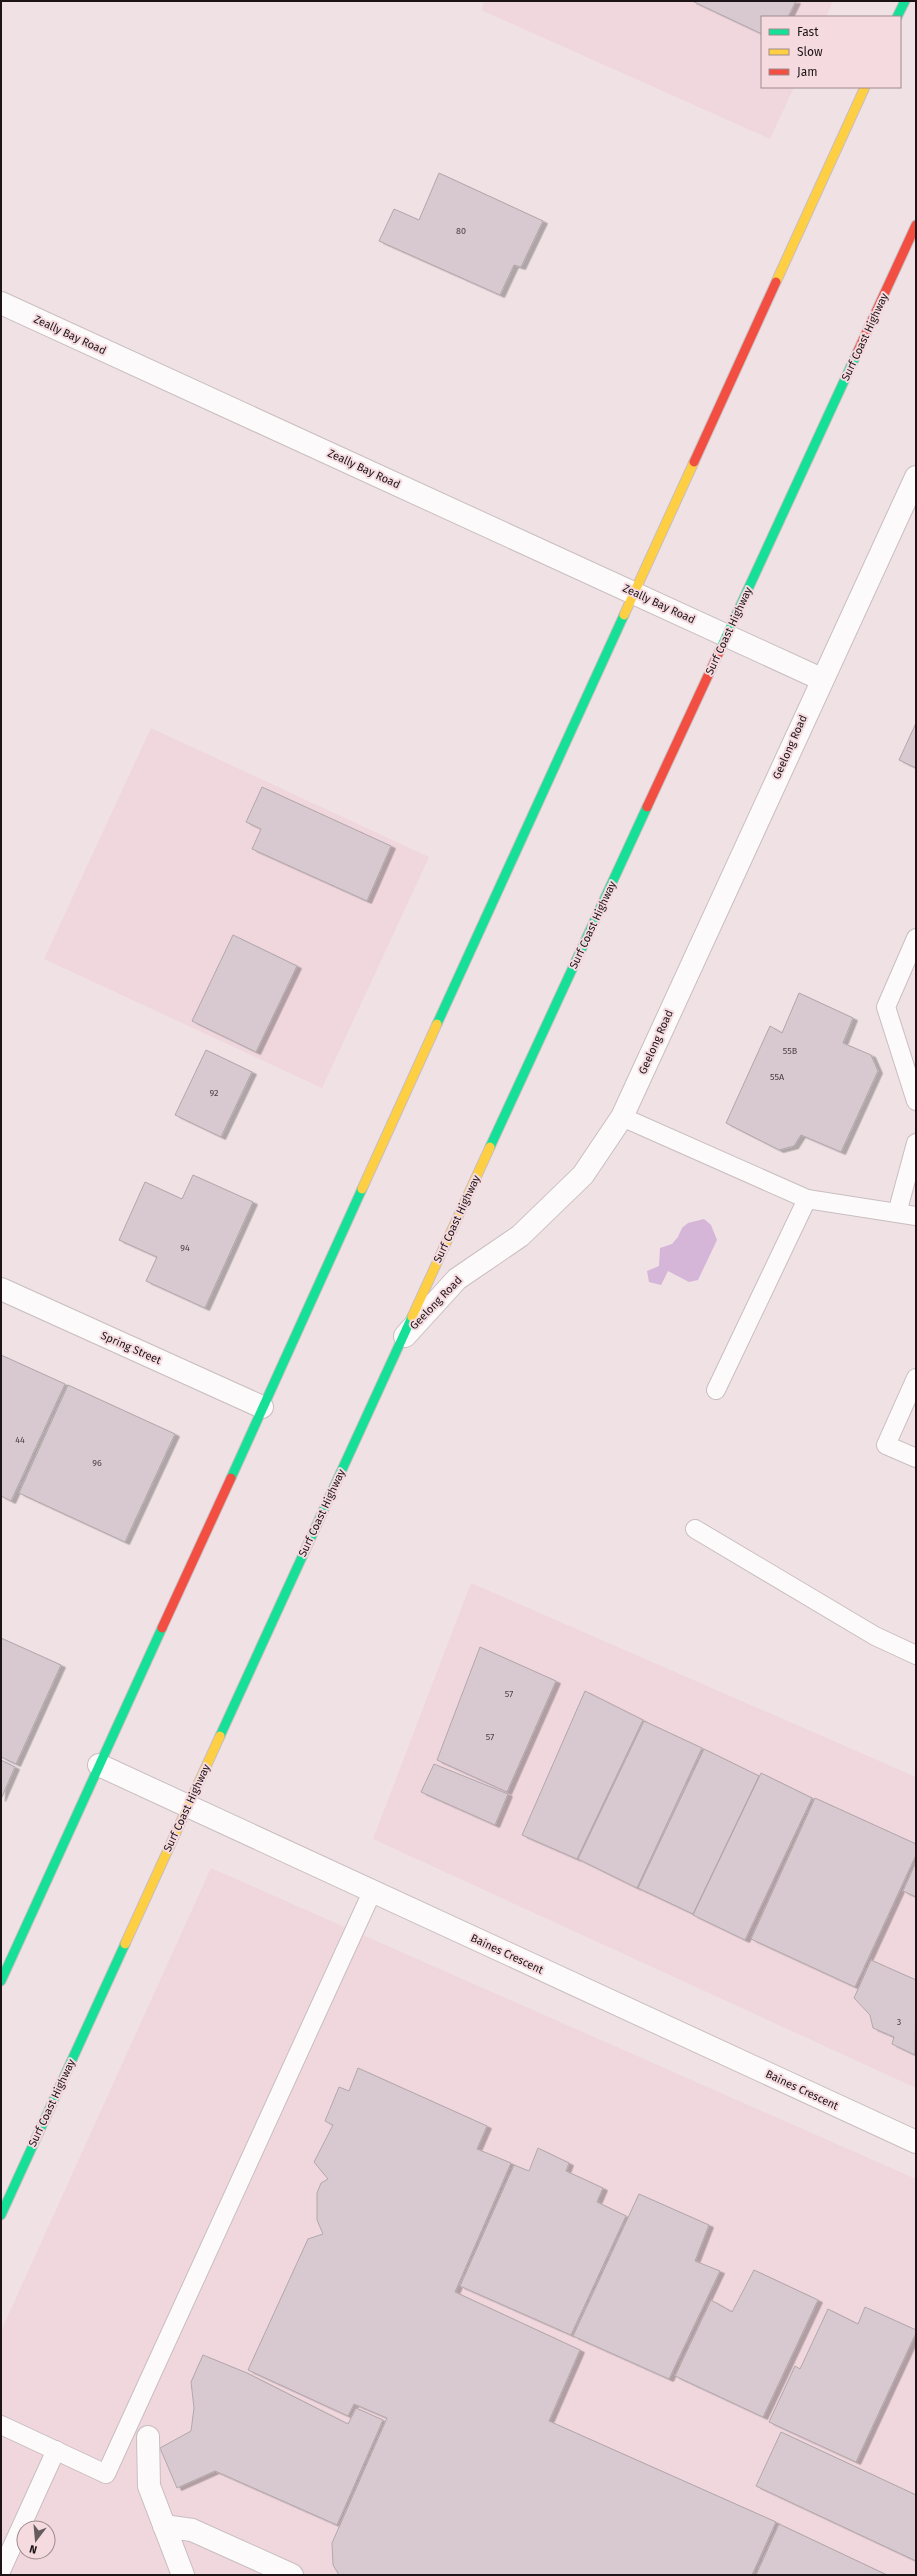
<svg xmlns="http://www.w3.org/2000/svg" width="917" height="2576" font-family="'Fira Sans',sans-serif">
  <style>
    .built { fill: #f0d7dd; fill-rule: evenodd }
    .water { fill: #d5b5d8 }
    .building { fill: #d8c8cf; stroke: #b1a7ab; filter: url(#shadow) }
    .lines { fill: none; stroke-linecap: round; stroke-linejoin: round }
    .lane-casing { stroke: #c9bec0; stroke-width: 20 }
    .street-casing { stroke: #c9bec0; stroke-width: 24 }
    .fast-casing { stroke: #c9bec0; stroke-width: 11 }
    .slow-casing { stroke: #c9bec0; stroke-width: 11 }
    .jam-casing { stroke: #c9bec0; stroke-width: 11 }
    .lane { stroke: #fdfafb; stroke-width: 18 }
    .street { stroke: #fdfafb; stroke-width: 22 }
    .fast { stroke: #16e098; stroke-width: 9 }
    .slow { stroke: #ffcf43; stroke-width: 9 }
    .jam { stroke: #f24e42; stroke-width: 9 }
    .labels { text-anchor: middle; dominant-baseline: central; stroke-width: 4; stroke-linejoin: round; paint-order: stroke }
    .number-label { font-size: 9px; fill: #4d4346 }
    .street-label { font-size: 11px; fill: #1c1416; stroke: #f5dbe0 }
  </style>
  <defs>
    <filter id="shadow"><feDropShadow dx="4.5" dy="2.5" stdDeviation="0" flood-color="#0004"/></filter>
  </defs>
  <rect width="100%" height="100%" fill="#efe1e4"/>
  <g class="built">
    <polygon points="485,1 833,1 826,17 762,17 762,87 794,87 770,139 481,10"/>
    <polygon points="151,728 429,857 322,1088 44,959"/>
    <polygon points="471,1583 916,1777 916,2088 373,1839"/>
    <path d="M211,1868L916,2179V2575H1V2331ZM24,2528H48V2552H24Z"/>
  </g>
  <polygon class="water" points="704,1219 711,1225 717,1240 698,1280 689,1282 668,1271 661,1285 649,1282 647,1271 659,1266 660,1248 672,1244 678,1237 682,1228 688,1223"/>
  <g class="building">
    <polygon points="692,1 796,1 788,17 762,17 762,34"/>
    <polygon points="439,173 543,221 521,267 514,265 500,295 379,241 394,209 419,220"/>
    <polygon points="916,723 916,768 899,760"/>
    <polygon points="262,787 391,846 367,901 252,849 261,829 246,822"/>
    <polygon points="233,935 297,966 256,1052 192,1021"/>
    <polygon points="799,993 853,1018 843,1043 871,1055 878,1071 841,1152 801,1135 794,1146 779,1150 726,1123 770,1026 782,1033"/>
    <polygon points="206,1050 252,1072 221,1137 175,1115"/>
    <polygon points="193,1175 253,1202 205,1308 146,1281 157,1257 119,1240 145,1182 182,1199"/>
    <polygon points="1,1355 65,1384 11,1501 1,1496"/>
    <polygon points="68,1385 175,1434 125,1542 19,1493"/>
    <polygon points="1,1638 61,1665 16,1764 1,1757"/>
    <polygon points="480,1647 556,1681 507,1792 437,1760"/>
    <polygon points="585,1691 643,1720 577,1859 522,1835"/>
    <polygon points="644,1721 702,1748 637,1888 578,1859"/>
    <polygon points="704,1749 759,1776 693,1914 638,1888"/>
    <polygon points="1,1760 15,1767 1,1799"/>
    <polygon points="434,1764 508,1794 495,1825 421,1792"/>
    <polygon points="761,1773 812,1798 745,1940 693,1915"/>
    <polygon points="815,1798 916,1844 916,1855 855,1987 751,1939"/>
    <polygon points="916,1862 916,1897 903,1891"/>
    <polygon points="871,1960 916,1980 915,2055 892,2044 894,2037 873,2028 870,2015 854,1998"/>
    <polygon points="358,2068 487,2126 477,2149 511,2163 455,2292 580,2350 549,2421 776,2522 752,2575 339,2575 333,2565 332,2543 387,2418 354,2404 348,2416 248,2370 308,2239 323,2234 317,2220 317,2193 321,2183 328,2179 314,2162 333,2125 325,2121 339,2087 349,2091"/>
    <polygon points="538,2148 569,2163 566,2171 603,2188 597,2202 626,2216 571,2335 460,2286 514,2165 529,2171"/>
    <polygon points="639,2194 709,2225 695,2261 720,2271 669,2379 573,2336"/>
    <polygon points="754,2270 818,2300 763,2417 675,2376 711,2300 732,2312"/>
    <polygon points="865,2307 916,2330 916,2333 856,2462 769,2422 795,2366 800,2369 828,2309 858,2324"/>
    <polygon points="203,2355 247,2373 348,2424 356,2408 383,2420 337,2525 215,2471 177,2488 160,2448 191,2431 194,2408 191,2382"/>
    <polygon points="781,2432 916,2495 916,2561 756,2486"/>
    <polygon points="779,2524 887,2575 756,2575"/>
  </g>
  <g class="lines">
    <defs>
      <g id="lane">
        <polyline points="916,938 886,1007 916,1101"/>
        <polyline points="622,1117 807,1199 916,1216"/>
        <polyline points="897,1213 916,1143"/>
        <polyline points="916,1378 886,1445 916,1458"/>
        <polyline points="716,1390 807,1199"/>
        <polyline points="695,1529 875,1636 916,1655"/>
        <polyline points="1,2425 106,2474 372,1892"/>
        <polyline points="1,2571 56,2450"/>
      </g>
      <g id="street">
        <polyline points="1,303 821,679"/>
        <polyline points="1,1289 262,1407"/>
        <polyline points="405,1336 457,1279 520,1236 583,1175 622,1117 916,477"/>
        <polyline points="99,1765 916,2142"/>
        <polyline points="148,2437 149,2486 183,2575"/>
        <polyline points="164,2526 192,2530 292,2575"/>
      </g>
      <g id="fast">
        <polyline points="897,17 905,1"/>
        <polyline points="719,652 857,353"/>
        <polyline points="437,1024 624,615"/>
        <polyline points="490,1147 647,807"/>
        <polyline points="231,1478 362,1189"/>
        <polyline points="220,1736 412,1317"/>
        <polyline points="1,1981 162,1628"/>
        <polyline points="1,2215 125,1944"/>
      </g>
      <g id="slow">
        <polyline points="776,282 865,87"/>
        <polyline points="624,615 694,462"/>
        <polyline points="362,1189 437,1024"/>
        <polyline points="412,1317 490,1147"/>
        <polyline points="125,1944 220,1736"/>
      </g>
      <g id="jam">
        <polyline points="857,353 916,225"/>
        <polyline points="694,462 776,282"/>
        <polyline points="647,807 719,652"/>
        <polyline points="162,1628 231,1478"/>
      </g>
    </defs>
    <use href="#lane" class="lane-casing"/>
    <use href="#street" class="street-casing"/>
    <use href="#fast" class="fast-casing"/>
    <use href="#slow" class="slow-casing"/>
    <use href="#jam" class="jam-casing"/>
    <use href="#lane" class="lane"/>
    <use href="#street" class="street"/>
    <use href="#fast" class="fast"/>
    <use href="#slow" class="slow"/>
    <use href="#jam" class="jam"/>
  </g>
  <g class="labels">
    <g class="number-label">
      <text x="461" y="231">80</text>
      <text x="790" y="1051">55B</text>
      <text x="777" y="1077">55A</text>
      <text x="214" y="1093">92</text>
      <text x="185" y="1248">94</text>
      <text x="20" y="1440">44</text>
      <text x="97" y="1463">96</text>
      <text x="509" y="1694">57</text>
      <text x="490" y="1737">57</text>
      <text x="899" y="2022">3</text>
    </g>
    <g class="street-label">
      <text transform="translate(70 335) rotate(25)">Zeally Bay Road</text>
      <text transform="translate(865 337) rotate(-65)">Surf Coast Highway</text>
      <text transform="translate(364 469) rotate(25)">Zeally Bay Road</text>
      <text transform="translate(659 604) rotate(25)">Zeally Bay Road</text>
      <text transform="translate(729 631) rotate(-65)">Surf Coast Highway</text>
      <text transform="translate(790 747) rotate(-66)">Geelong Road</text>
      <text transform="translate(593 925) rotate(-65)">Surf Coast Highway</text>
      <text transform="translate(656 1042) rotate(-66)">Geelong Road</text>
      <text transform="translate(457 1219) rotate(-65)">Surf Coast Highway</text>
      <text transform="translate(436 1303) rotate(-46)">Geelong Road</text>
      <text transform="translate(131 1348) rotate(24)">Spring Street</text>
      <text transform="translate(322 1513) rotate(-65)">Surf Coast Highway</text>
      <text transform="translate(187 1808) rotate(-65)">Surf Coast Highway</text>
      <text transform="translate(507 1954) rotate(25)">Baines Crescent</text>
      <text transform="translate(802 2090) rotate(25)">Baines Crescent</text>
      <text transform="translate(52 2103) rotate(-65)">Surf Coast Highway</text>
    </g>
  </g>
  <rect width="917" height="2576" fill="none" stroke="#1c1416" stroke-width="4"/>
  <rect x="761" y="16" width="140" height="72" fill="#f5dbe0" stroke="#9e8b8f"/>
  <rect x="769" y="29" width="20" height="6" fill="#16e098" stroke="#9e8b8f"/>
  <text x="797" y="36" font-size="12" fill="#1c1416">Fast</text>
  <rect x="769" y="49" width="20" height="6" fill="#ffcf43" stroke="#9e8b8f"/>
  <text x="797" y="56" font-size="12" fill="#1c1416">Slow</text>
  <rect x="769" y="69" width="20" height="6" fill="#f24e42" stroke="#9e8b8f"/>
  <text x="797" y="76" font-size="12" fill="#1c1416">Jam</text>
  <g transform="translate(36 2540) rotate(196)"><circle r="19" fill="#f5dbe0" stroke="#9e8b8f"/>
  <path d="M0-3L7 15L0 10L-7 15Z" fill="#665c5e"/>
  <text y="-6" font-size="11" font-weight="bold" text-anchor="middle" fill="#1c1416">N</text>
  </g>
</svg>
